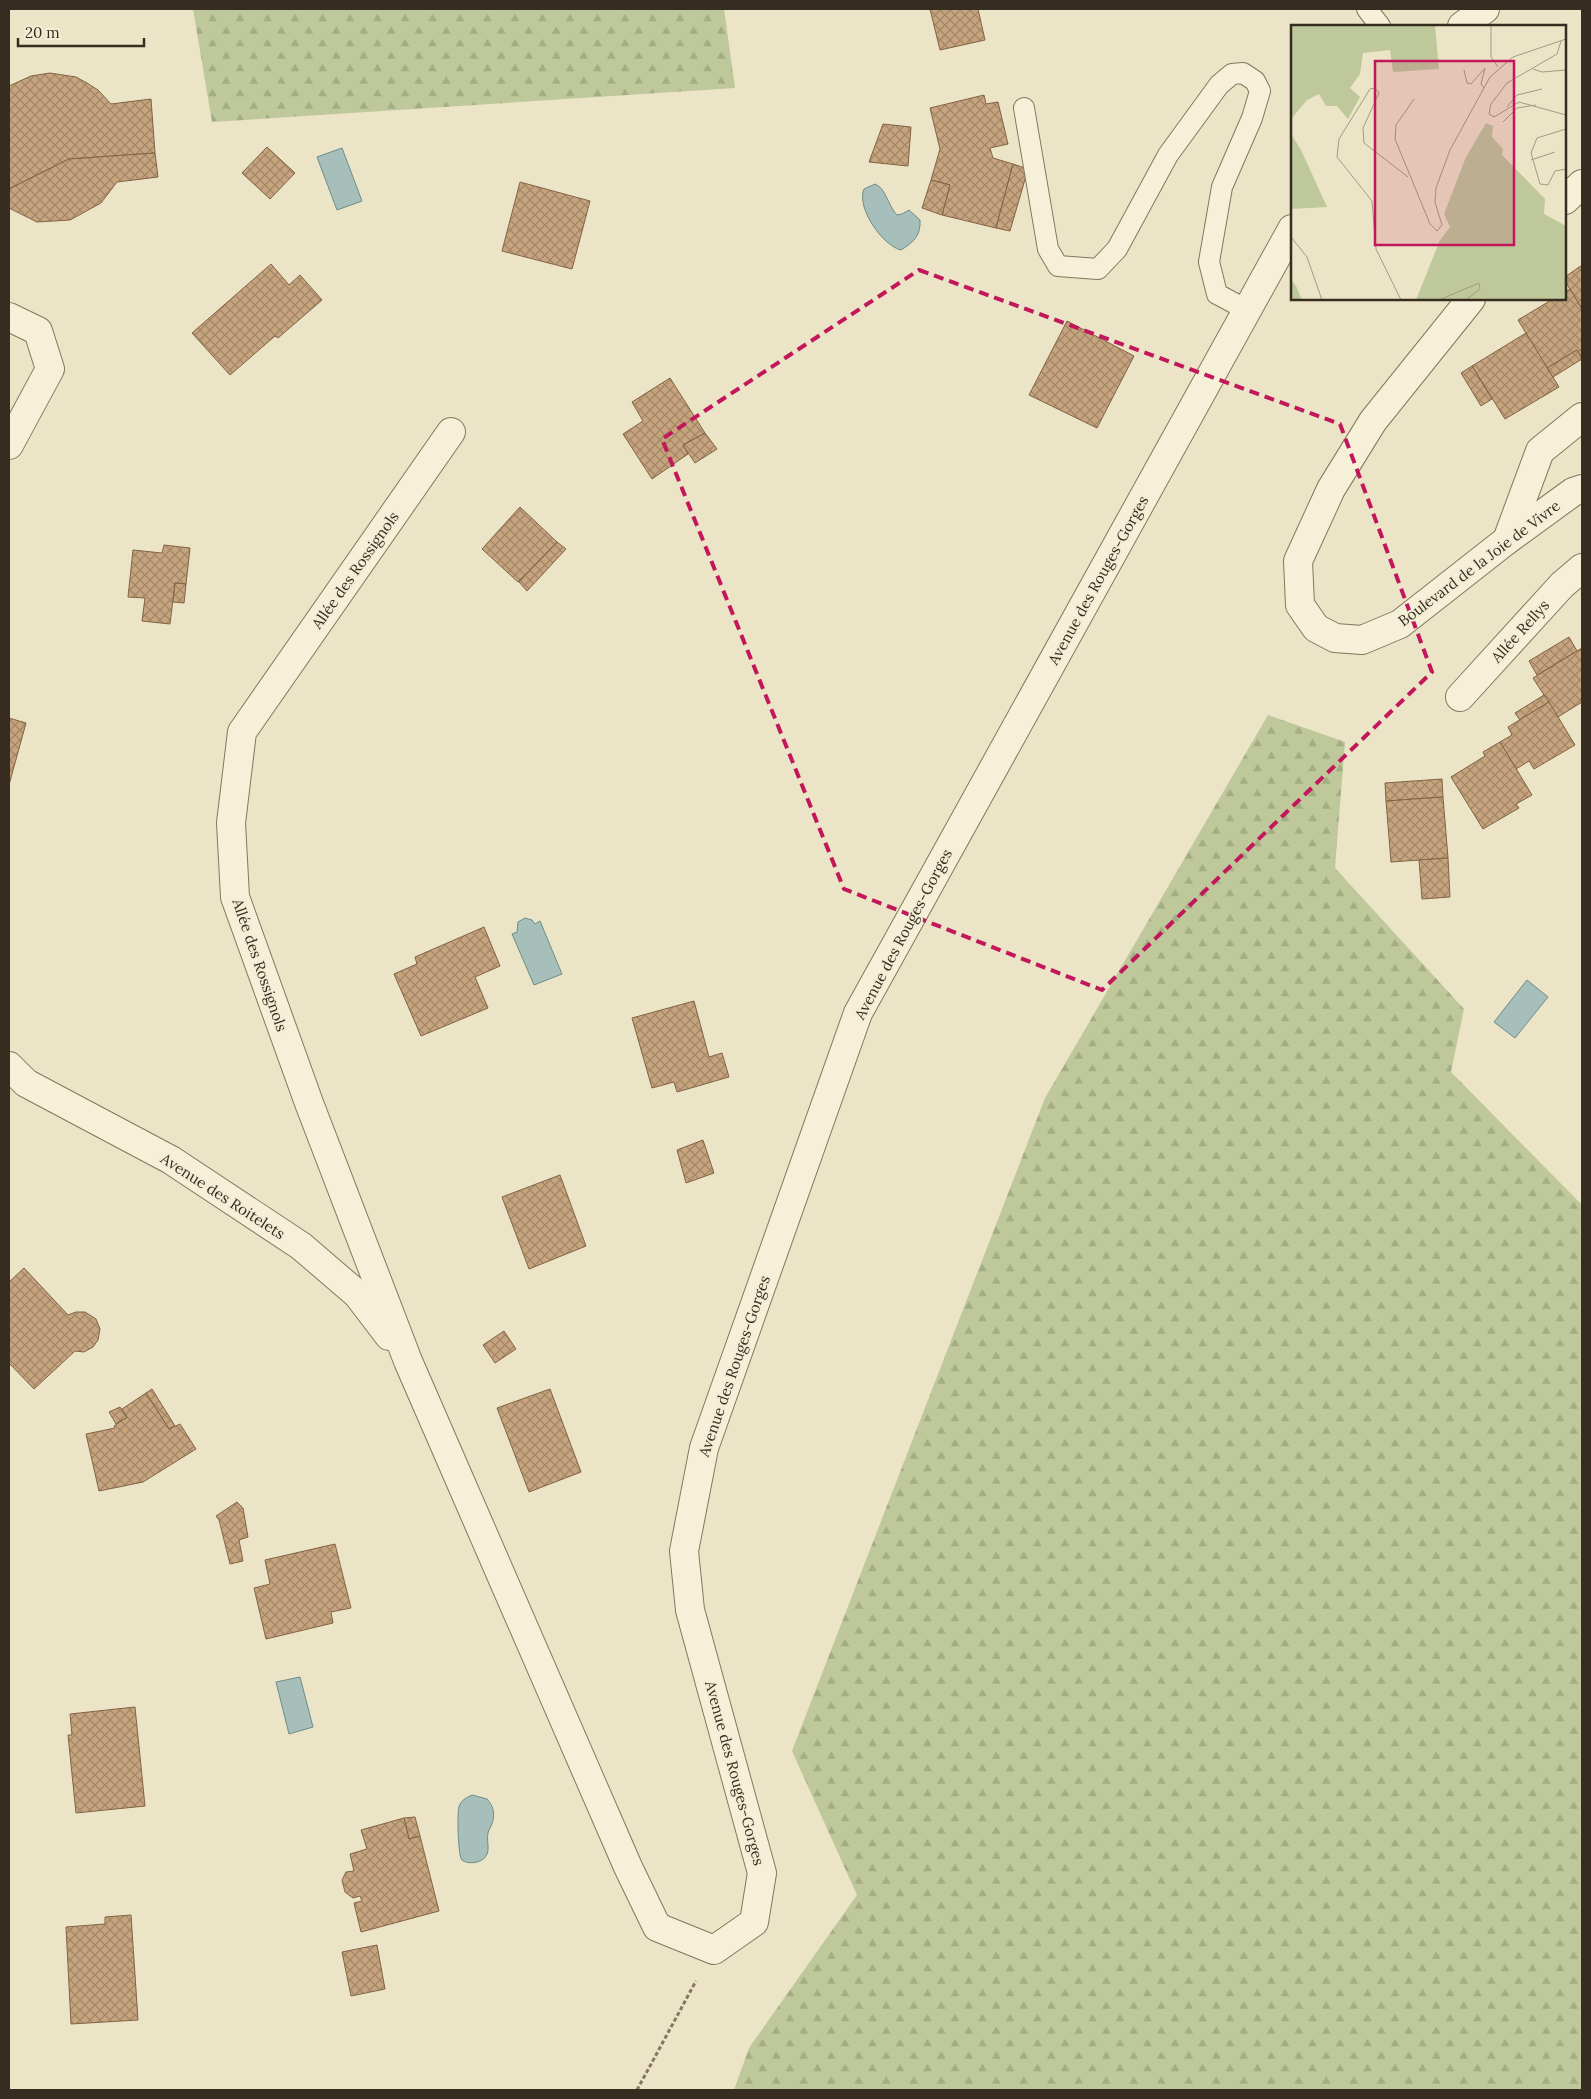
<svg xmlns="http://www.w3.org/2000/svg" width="1591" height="2099" font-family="Lora,serif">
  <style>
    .forest { fill: url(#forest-firs) }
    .water { fill: #a7bfba; stroke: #6e8c88 }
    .building { fill: url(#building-cross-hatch); stroke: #826344 }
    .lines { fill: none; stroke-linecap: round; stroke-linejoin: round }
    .service-casing { stroke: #85765d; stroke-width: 22 }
    .minor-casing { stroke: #85765d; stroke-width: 30 }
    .path { stroke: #85765d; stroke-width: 3; stroke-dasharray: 4 2.5; stroke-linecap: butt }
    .service { stroke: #f6f0d8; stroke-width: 20 }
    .minor { stroke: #f6f0d8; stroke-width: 28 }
    .marked { fill: none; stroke: #c2185b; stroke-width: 4; stroke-dasharray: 10 6; stroke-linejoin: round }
    .labels { text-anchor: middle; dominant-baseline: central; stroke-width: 4; stroke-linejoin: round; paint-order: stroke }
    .street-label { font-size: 15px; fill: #362d20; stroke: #f3edd5 }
    .inset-road { fill: none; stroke: #a39b84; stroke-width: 1 }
    .view { fill: #c2185b; fill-opacity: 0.15; stroke: #c2185b; stroke-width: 2.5 }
    .inset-edge { fill: none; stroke: #362d20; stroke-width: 2.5 }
  </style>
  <defs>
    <pattern id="forest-firs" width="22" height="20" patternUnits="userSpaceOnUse" patternTransform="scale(1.25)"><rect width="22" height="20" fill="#bec89a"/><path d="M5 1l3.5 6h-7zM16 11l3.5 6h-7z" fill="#a4ac84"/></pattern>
    <pattern id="building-cross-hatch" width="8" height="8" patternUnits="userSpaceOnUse" patternTransform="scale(1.25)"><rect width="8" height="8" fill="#c6a47e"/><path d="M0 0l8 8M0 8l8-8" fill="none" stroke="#a28667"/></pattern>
  </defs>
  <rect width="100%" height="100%" fill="#ebe4c6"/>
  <g class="forest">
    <polygon points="193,9 724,9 735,88 212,122"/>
    <polygon points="1268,715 1345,742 1335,868 1464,1009 1451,1072 1582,1205 1582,2090 734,2090 749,2048 857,1895 792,1751 1045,1098"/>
  </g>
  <g class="water">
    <polygon points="342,148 362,201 337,210 317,157"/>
    <path d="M875,184C886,188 888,206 897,215L902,214L909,210L920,220C921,235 914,242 901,250C883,246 856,208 864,189Z"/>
    <polygon points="525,918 532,920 535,924 540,921 562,974 534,985 512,934 517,932 518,922"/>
    <polygon points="1527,980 1548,997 1515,1038 1494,1022"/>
    <polygon points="300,1677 313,1727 289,1734 276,1682"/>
    <path d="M472,1795L487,1799C496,1809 495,1819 489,1830C485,1839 491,1849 486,1856C482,1863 468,1865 462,1860C458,1857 457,1813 459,1807C461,1800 466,1798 472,1795Z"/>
  </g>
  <g class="building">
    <polygon points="930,9 978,9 985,40 940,50"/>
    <polygon points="50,73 76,77 87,83 98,90 111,104 151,99 155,153 69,159 9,189 9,86 31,76"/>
    <polygon points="984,95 986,104 998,102 1008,144 990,148 993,158 1013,164 996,228 942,215 950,185 931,180 940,149 930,108"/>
    <polygon points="883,124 911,127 908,166 869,162"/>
    <polygon points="267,147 295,173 270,199 242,173"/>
    <polygon points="155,153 158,177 117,182 101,203 70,220 37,222 9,208 9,189 69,159"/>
    <polygon points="1013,164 1028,169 1010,231 996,228"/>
    <polygon points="931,180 950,185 942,215 922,208"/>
    <polygon points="520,182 590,201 572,269 502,251"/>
    <polygon points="271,264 289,285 300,275 322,300 278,338 275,336 230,375 192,333"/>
    <polygon points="1582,265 1582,309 1565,281 1565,277"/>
    <polygon points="1570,289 1582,309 1582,358 1577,350 1547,368 1518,320 1553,299 1565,299 1565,292"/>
    <polygon points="1067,321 1134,356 1097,428 1029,395"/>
    <polygon points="1526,333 1559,387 1505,419 1472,366"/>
    <polygon points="1577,350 1582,359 1553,377 1547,368"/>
    <polygon points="1472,366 1492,399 1481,406 1461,373"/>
    <polygon points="670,378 705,433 683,445 688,454 652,479 623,434 643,421 632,402"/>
    <polygon points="705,433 717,449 695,463 683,445"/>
    <polygon points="520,507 557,542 518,582 482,549"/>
    <polygon points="557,542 566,549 527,591 519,582"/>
    <polygon points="164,545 190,548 186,584 175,583 170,624 142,621 145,598 128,597 133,550 162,553"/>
    <polygon points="175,583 186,584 184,603 173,602"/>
    <polygon points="1569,637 1577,651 1537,675 1529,661"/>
    <polygon points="1582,648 1582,702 1558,717 1533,678"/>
    <polygon points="1544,695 1549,702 1520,720 1515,713"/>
    <polygon points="1549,702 1575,745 1534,769 1529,761 1516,769 1500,742 1512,735 1508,727"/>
    <polygon points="9,718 26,723 9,785"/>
    <polygon points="1500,742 1532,795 1516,804 1519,808 1483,829 1451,777 1485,756 1483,752"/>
    <polygon points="1442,779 1443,797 1386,801 1385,783"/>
    <polygon points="1443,797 1448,858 1391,862 1386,801"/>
    <polygon points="1448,858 1450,897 1422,899 1419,860"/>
    <polygon points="484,927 500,966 475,977 488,1008 421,1036 394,974 417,964 415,957"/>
    <polygon points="694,1001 709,1057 722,1053 729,1077 677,1092 674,1082 652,1088 632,1018"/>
    <polygon points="703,1140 714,1173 686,1183 677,1150"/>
    <polygon points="560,1175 586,1246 529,1269 502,1197"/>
    <polygon points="24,1268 68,1315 76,1312 85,1312 96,1319 100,1329 98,1340 93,1347 84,1352 75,1351 34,1389 9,1363 9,1282"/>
    <polygon points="504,1331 516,1349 495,1363 483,1345"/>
    <polygon points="152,1389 175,1426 169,1429 146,1393"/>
    <polygon points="550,1389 581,1472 529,1492 497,1408"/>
    <polygon points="146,1393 169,1429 180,1424 196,1449 143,1482 99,1491 86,1434 115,1428 114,1426 127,1417 122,1409"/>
    <polygon points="120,1407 127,1417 116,1424 109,1412"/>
    <polygon points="237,1502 243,1508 248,1537 239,1540 243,1561 230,1564 219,1520 216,1516"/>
    <polygon points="335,1544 351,1608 331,1612 333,1623 266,1639 254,1588 270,1584 265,1560"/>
    <polygon points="135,1707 145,1806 76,1813 68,1735 72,1735 70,1714"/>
    <polygon points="415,1817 420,1836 409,1839 404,1818"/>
    <polygon points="404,1818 409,1839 420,1836 439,1911 361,1932 354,1903 362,1901 360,1896 353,1898 345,1892 342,1880 346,1872 354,1871 350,1854 367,1849 361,1830"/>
    <polygon points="131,1915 138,2020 71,2024 66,1927 105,1924 105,1917"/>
    <polygon points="377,1945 385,1989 351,1996 342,1952"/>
  </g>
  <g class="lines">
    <defs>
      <g id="service">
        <polyline points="1367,9 1380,26"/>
        <polyline points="1024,108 1048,249 1058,266 1098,269 1117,249 1168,155 1219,85 1232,74 1243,73 1255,81 1260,91 1252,118 1222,187 1209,262 1217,294 1247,310"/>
      </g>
      <g id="minor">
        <polyline points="1462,26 1485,9"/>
        <polyline points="1565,200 1582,184"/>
        <polyline points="1471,299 1373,421 1331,489 1298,561 1300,605 1316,628 1335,638 1362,640 1400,624 1507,540 1573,492 1582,489"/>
        <polyline points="9,317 38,331 50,369 9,445"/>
        <polyline points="451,432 242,732 231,823 235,897 309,1103 408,1361 628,1867 657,1927 714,1950 754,1922 762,1873 690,1610 684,1551 704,1448 858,1013 1292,229"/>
        <polyline points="1507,540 1540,451 1582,417"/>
        <polyline points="1460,697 1562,585 1582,568"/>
        <polyline points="9,1066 26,1083 171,1160 301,1246 357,1294 389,1336"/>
      </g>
    </defs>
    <use href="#service" class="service-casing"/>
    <use href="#minor" class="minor-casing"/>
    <polyline class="path" points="637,2090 696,1981"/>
    <use href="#service" class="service"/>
    <use href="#minor" class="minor"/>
  </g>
  <path class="marked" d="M919,270L1340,424L1432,672L1102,990L844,889L662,439Z"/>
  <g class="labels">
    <g class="street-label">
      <text transform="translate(1479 563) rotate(-37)">Boulevard de la Joie de Vivre</text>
      <text transform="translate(355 570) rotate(-55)">Allée des Rossignols</text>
      <text transform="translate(1098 580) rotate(-61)">Avenue des Rouges-Gorges</text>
      <text transform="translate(1520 631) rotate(-48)">Allée Rellys</text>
      <text transform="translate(903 934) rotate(-62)">Avenue des Rouges-Gorges</text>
      <text transform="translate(260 965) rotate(71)">Allée des Rossignols</text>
      <text transform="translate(223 1196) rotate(33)">Avenue des Roitelets</text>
      <text transform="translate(734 1366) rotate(-71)">Avenue des Rouges-Gorges</text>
      <text transform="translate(735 1773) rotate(75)">Avenue des Rouges-Gorges</text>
    </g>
  </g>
  <g transform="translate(1291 25)">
    <rect width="275" height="275" fill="#ebe4c6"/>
    <path d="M0,0H144L148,44L102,47L99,25L72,28L69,49L59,63L69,72L57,94L46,81H35L28,69L16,75L0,94ZM195,98L202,101L201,112L212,124L211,130L254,174L253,189L275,201V275H125L149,215L159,202L153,189L175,132ZM0,109L10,125L36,182L0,184ZM0,254L5,261L11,275H0Z" fill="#bec89a"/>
    <path class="inset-road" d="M200,0V32L207,42M270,16L266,29L216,58L200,79L198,89L203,92L228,77L275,90M242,44L251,47L275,45M173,45L176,58L180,59L194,43L190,59L193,63M123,74L105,100L104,114L139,199L146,206L151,200L144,177L145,163L159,125L199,52L222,32L275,14M216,82L226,70L251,64M212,97L226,83L245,80M275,104L246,113L240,128L249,159L257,160L264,146L275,144M240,135L264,127M0,212L16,232L31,275M110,275L85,224L81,176L46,132L48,114L79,64L84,63L88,68L72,103L73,118L117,152M148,275L188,258L189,264L175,275"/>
    <path class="view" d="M84,36H223V220H84Z"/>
    <rect width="275" height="275" class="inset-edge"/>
  </g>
  <rect width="1591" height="2099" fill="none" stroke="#362d20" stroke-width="20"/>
  <path d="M18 38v8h126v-8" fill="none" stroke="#362d20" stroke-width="2.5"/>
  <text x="25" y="38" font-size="15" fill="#362d20" stroke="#f3edd5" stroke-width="4" paint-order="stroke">20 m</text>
</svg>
